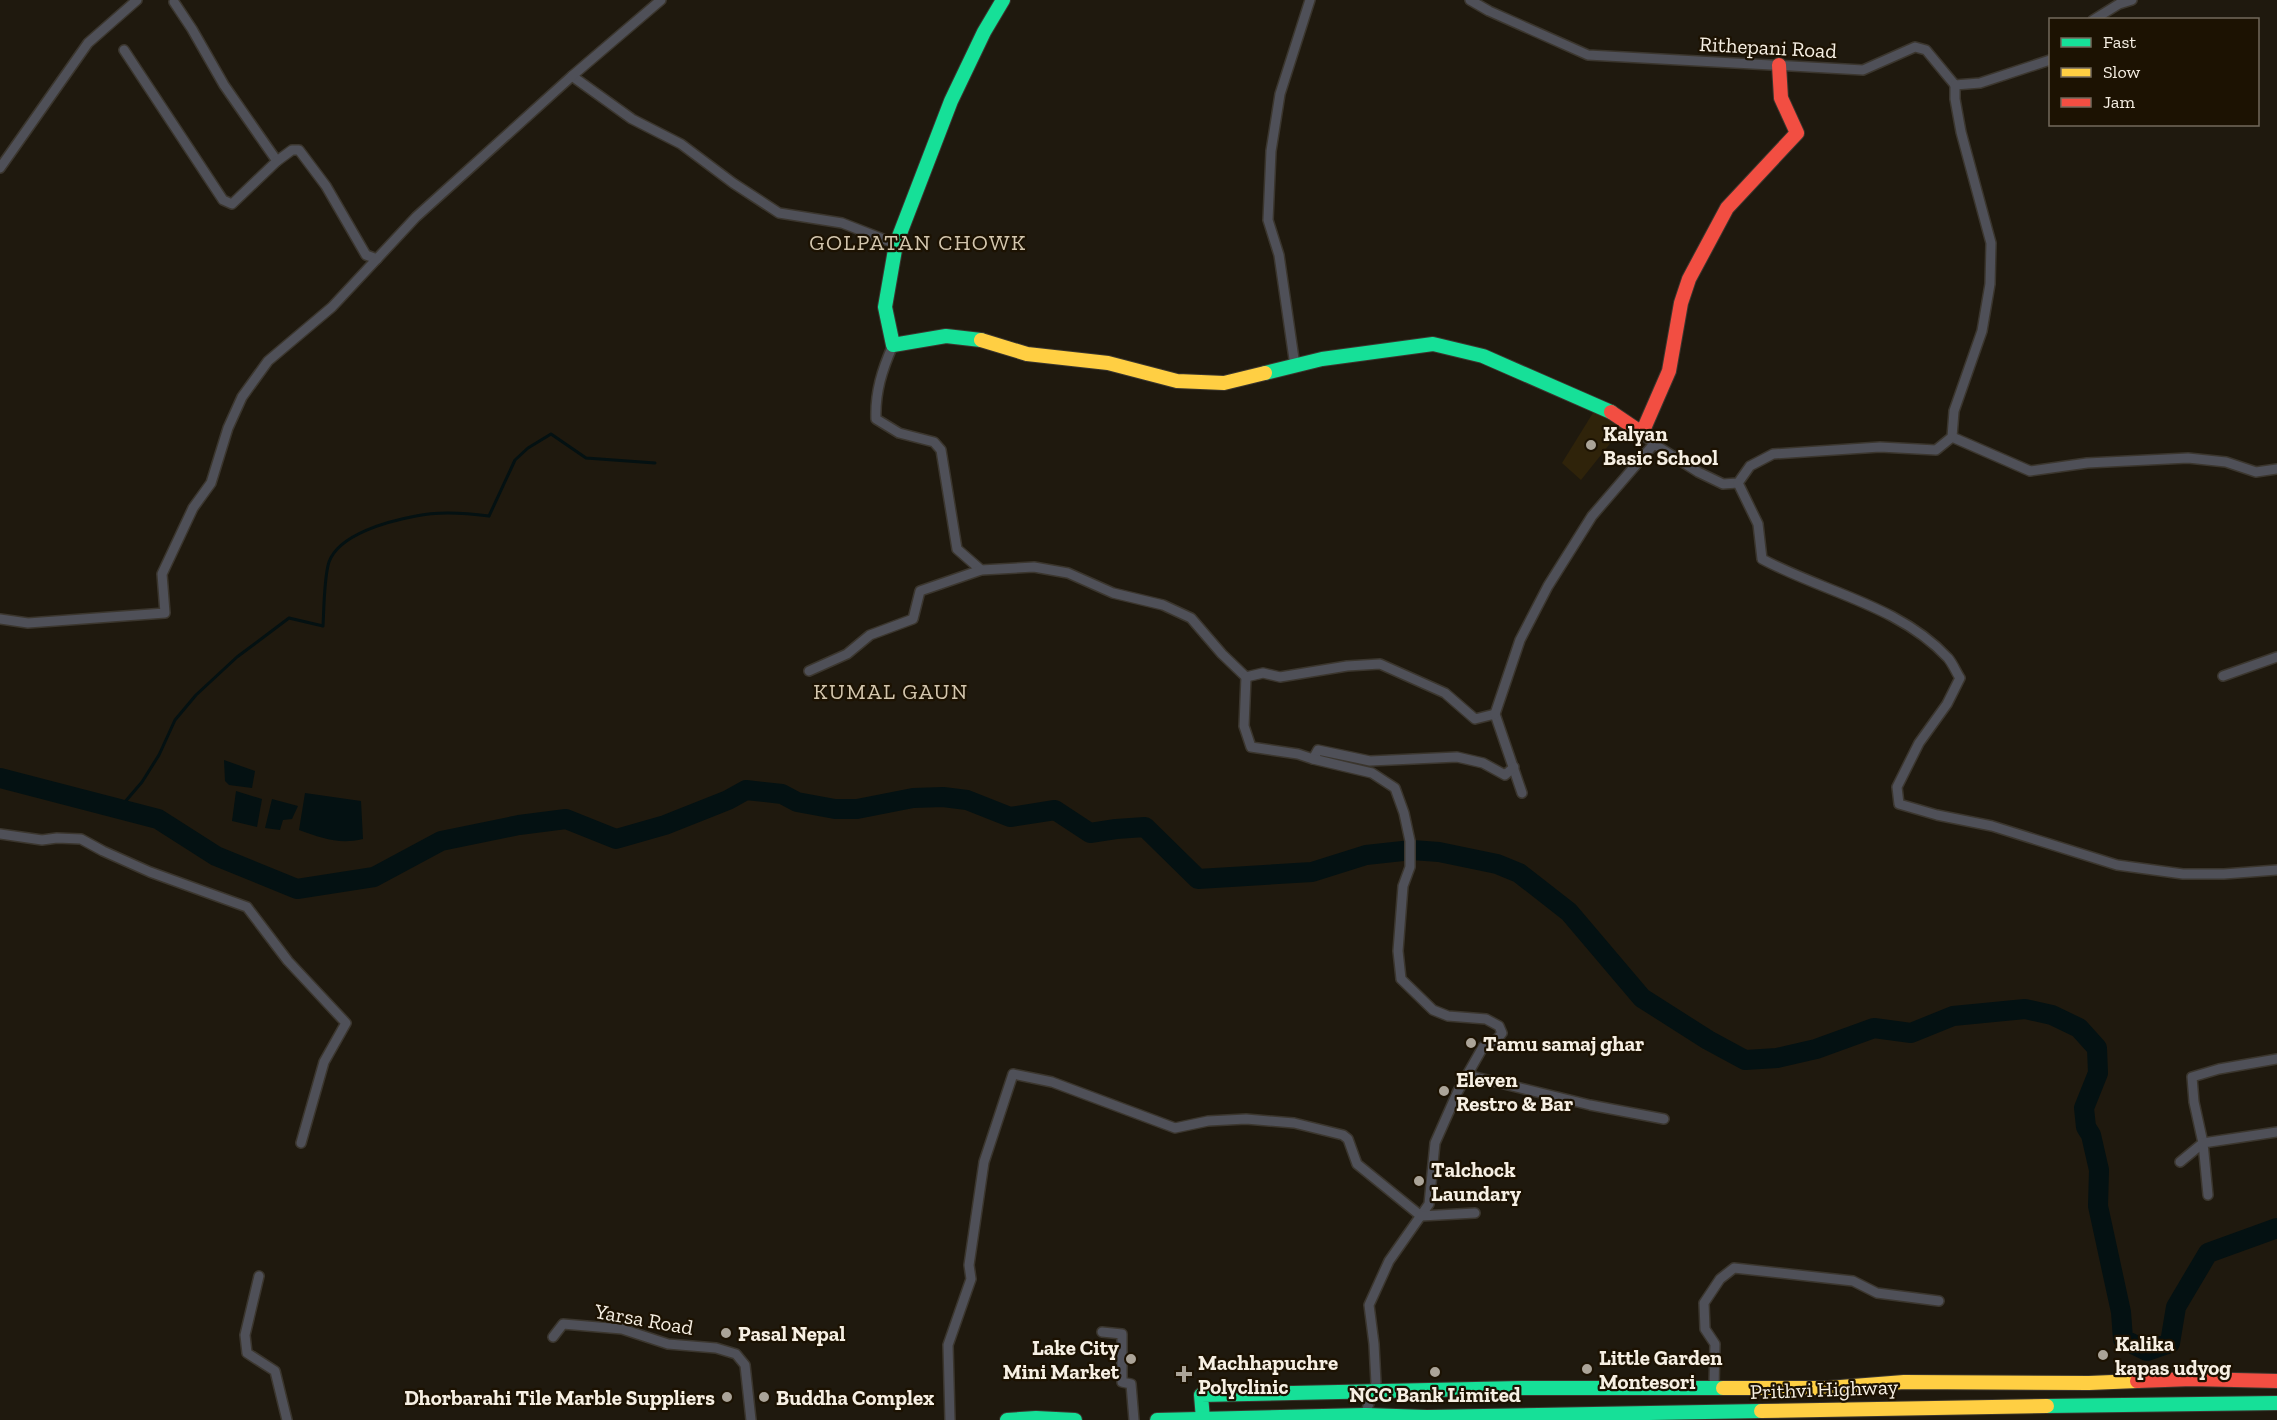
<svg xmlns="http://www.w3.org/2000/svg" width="2277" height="1420" font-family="'Zilla Slab',serif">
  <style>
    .built { fill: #2f230a }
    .water { fill: #041112 }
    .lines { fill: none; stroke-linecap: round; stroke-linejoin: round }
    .stream { stroke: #041112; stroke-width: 3 }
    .river { stroke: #041112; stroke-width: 20 }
    .street-casing { stroke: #3b362e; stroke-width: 12 }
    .fast-casing { stroke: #3b362e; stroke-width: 16 }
    .slow-casing { stroke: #3b362e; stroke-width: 16 }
    .jam-casing { stroke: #3b362e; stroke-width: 16 }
    .street { stroke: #4f5058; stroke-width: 9 }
    .fast { stroke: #16e098; stroke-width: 14 }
    .slow { stroke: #ffcf43; stroke-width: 14 }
    .jam { stroke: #f24e42; stroke-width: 14 }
    .poi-dot { fill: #aba498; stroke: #1c1202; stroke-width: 2 }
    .labels { text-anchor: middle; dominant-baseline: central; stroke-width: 4.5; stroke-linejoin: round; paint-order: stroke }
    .street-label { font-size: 21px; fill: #f6efe3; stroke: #1c1202 }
    .poi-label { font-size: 21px; font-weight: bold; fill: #f6efe3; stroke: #1c1202; text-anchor: start }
    .neighbourhood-label { font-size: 22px; letter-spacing: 1.5px; fill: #d4c7af; stroke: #1c1202 }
  </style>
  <rect width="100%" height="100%" fill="#1f190e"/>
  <polygon class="built" points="1596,408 1624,426 1581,480 1562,463"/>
  <g class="water">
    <polygon points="224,760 255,771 252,788 229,785 225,781"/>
    <polygon points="236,791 262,799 257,827 232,821"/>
    <path d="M305,793L361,801L363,839C339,845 322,838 299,830Z"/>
    <polygon points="272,799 298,806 292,819 283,820 280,830 265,828"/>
  </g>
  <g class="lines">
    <path class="stream" d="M94,803H124L142,782L159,755L175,720L196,695L237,657L289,618L323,626C324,609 324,577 329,562C339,534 389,521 416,516C439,511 466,513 489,516L515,460L528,448L551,434L586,458L655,463"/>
    <polyline class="river" points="0,778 158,819 216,856 297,889 374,877 441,841 519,825 566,819 616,839 665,825 728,800 746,790 782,794 797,802 835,809 857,809 913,798 943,797 967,800 1010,817 1055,810 1090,833 1116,829 1145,827 1198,879 1312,872 1366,855 1412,850 1439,852 1497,864 1519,873 1569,912 1642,998 1708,1040 1745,1060 1777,1058 1816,1049 1874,1028 1911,1033 1953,1016 2025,1009 2052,1015 2079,1028 2097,1048 2098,1073 2084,1108 2086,1127 2091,1135 2099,1170 2098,1206 2121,1312 2123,1339 2147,1351 2170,1343 2176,1307 2208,1253 2277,1228"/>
    <defs>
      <g id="street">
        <polyline points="1470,0 1489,11 1588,55 1863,70 1915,47 1926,50 1955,85 1980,83 2050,60"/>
        <polyline points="174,2 192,29 224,85 277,161 292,150 299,150 326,186 366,255 377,259"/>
        <polyline points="2093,20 2119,4 2132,0"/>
        <polyline points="124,50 223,200 232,204 277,161"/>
        <polyline points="572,76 632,119 681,144 733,183 779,213 842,223 896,244"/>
        <polyline points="0,168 88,43 137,0"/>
        <path d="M893,345C882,370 875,392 876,419L899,433L934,442L941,450L957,549L981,570"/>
        <polyline points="1295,366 1279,255 1268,220 1271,151 1280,94 1310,0"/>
        <polyline points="1952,437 2030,471 2087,463 2188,458 2226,462 2256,472 2277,469"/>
        <polyline points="1654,444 1698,472 1723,484 1738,483 1750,466 1773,454 1880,447 1936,450 1952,437 1954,411 1982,331 1990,284 1991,243 1961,132 1955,99 1955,85"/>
        <path d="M1738,483L1758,524L1762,559C1823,592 1899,605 1948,658C1953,664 1956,672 1960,678L1947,704L1919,743L1897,787L1899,804L1937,815L1992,826L2117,865L2183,874H2224L2277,870"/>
        <polyline points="0,619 28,623 165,613 162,574 193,508 211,483 228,428 242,397 268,361 332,307 416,217 572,76 661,0"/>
        <polyline points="809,671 847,654 870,635 913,619 920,591 981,570 1034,567 1068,573 1113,593 1163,605 1191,618 1222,654 1246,677 1263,673 1280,677 1347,666 1380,664 1445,693 1475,719 1495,714 1522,793"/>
        <polyline points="2223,676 2277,657"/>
        <polyline points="1246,677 1244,726 1251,747 1298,754 1313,759 1318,750 1370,761 1457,757 1483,763 1505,775 1514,767"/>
        <polyline points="1495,714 1520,640 1548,586 1592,516 1654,444 1642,433"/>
        <polyline points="1313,759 1372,773 1395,788 1404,813 1410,841 1410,867 1403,886 1398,951 1401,979 1433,1010 1448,1016 1486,1019 1499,1026 1502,1033 1497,1039 1483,1047 1458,1091 1435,1143 1429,1204 1389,1261 1369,1305 1374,1344 1376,1383 1365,1415"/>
        <polyline points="0,834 42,840 57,838 81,839 103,851 150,872 247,907 288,961 346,1023 324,1062 301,1143"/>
        <polyline points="1467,1075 1590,1105 1664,1119"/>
        <polyline points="2180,1162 2203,1143 2194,1102 2192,1077 2219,1069 2277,1059"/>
        <polyline points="2208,1195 2203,1143 2277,1132"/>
        <polyline points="259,1276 245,1335 247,1353 275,1371 287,1420"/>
        <polyline points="1102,1332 1122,1334 1122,1382 1131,1384 1134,1420"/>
        <polyline points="553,1337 563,1324 622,1329 668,1344 716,1348 736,1354 745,1365 751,1420"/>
        <polyline points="1714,1387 1715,1344 1705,1329 1704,1303 1720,1279 1734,1268 1853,1281 1877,1293 1939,1301"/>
        <polyline points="950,1420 948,1345 971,1279 969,1265 984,1162 1013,1074 1052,1082 1175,1128 1208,1121 1246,1119 1294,1123 1343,1135 1348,1139 1357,1164 1421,1216 1475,1213"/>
      </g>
      <g id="fast">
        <polyline points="981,340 946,336 893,345 885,307 896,244 951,101 984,32 1003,0"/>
        <polyline points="1265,373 1322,359 1433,344 1483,356 1611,412"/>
        <polyline points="2047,1406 2277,1403"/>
        <polyline points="1203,1419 1201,1395 1521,1388 1723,1388"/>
        <polyline points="1007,1420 1036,1418 1075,1420"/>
        <polyline points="1157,1420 1365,1415 1427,1417 1761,1411"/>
      </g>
      <g id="slow">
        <polyline points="981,340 1027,354 1108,363 1177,381 1224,383 1265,373"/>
        <polyline points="1723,1388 1828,1388 1904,1382 2089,1383 2137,1381"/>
        <polyline points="1761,1411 2047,1406"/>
      </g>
      <g id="jam">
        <polyline points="1611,412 1642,433 1669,371 1681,303 1689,279 1727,208 1797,133 1781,98 1779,65"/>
        <polyline points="2137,1381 2192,1379 2277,1381"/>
      </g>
    </defs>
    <use href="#street" class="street-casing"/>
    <use href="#fast" class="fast-casing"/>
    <use href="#slow" class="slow-casing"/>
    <use href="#jam" class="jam-casing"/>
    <use href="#street" class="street"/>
    <use href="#fast" class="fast"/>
    <use href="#slow" class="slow"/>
    <use href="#jam" class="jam"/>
  </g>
  <g class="poi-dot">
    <circle cx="1591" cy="445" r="6"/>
    <circle cx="1471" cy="1043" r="6"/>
    <circle cx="1444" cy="1091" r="6"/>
    <circle cx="1419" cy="1181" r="6"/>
    <circle cx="726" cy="1333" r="6"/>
    <circle cx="2103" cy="1355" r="6"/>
    <circle cx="1131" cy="1359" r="6"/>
    <circle cx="1587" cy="1369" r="6"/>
    <circle cx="1435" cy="1372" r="6"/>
    <path d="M1181 1365h6v6h6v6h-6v6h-6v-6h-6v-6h6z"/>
    <circle cx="727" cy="1397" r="6"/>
    <circle cx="764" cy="1397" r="6"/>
  </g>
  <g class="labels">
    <g class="street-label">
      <text transform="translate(1768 47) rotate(3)">Rithepani Road</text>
      <text transform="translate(644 1319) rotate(10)">Yarsa Road</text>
      <text transform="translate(1824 1389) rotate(-2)">Prithvi Highway</text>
    </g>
    <g class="poi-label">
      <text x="1603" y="433">Kalyan<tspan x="1603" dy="24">Basic School</tspan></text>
      <text x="1483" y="1043">Tamu samaj ghar</text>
      <text x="1456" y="1079">Eleven<tspan x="1456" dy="24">Restro &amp; Bar</tspan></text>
      <text x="1431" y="1169">Talchock<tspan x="1431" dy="24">Laundary</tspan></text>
      <text x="738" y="1333">Pasal Nepal</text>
      <text x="2115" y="1343">Kalika<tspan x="2115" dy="24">kapas udyog</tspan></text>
      <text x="1119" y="1347" text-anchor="end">Lake City<tspan x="1119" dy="24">Mini Market</tspan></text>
      <text x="1599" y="1357">Little Garden<tspan x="1599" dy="24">Montesori</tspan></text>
      <text x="1198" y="1362">Machhapuchre<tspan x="1198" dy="24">Polyclinic</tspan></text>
      <text x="1435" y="1394" text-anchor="middle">NCC Bank Limited</text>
      <text x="715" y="1397" text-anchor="end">Dhorbarahi Tile Marble Suppliers</text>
      <text x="776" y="1397">Buddha Complex</text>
    </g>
    <g class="neighbourhood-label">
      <text x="918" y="242">GOLPATAN CHOWK</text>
      <text x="891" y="691">KUMAL GAUN</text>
    </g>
  </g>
  <rect x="2049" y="18" width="210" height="108" fill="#1c1202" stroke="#736a5c" stroke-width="1.5"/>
  <rect x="2061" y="38" width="30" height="9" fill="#16e098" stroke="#736a5c" stroke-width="1.5"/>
  <text x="2103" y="48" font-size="18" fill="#f6efe3">Fast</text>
  <rect x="2061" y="68" width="30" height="9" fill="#ffcf43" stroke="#736a5c" stroke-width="1.5"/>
  <text x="2103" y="78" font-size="18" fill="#f6efe3">Slow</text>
  <rect x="2061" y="98" width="30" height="9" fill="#f24e42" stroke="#736a5c" stroke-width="1.5"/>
  <text x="2103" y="108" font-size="18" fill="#f6efe3">Jam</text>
</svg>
